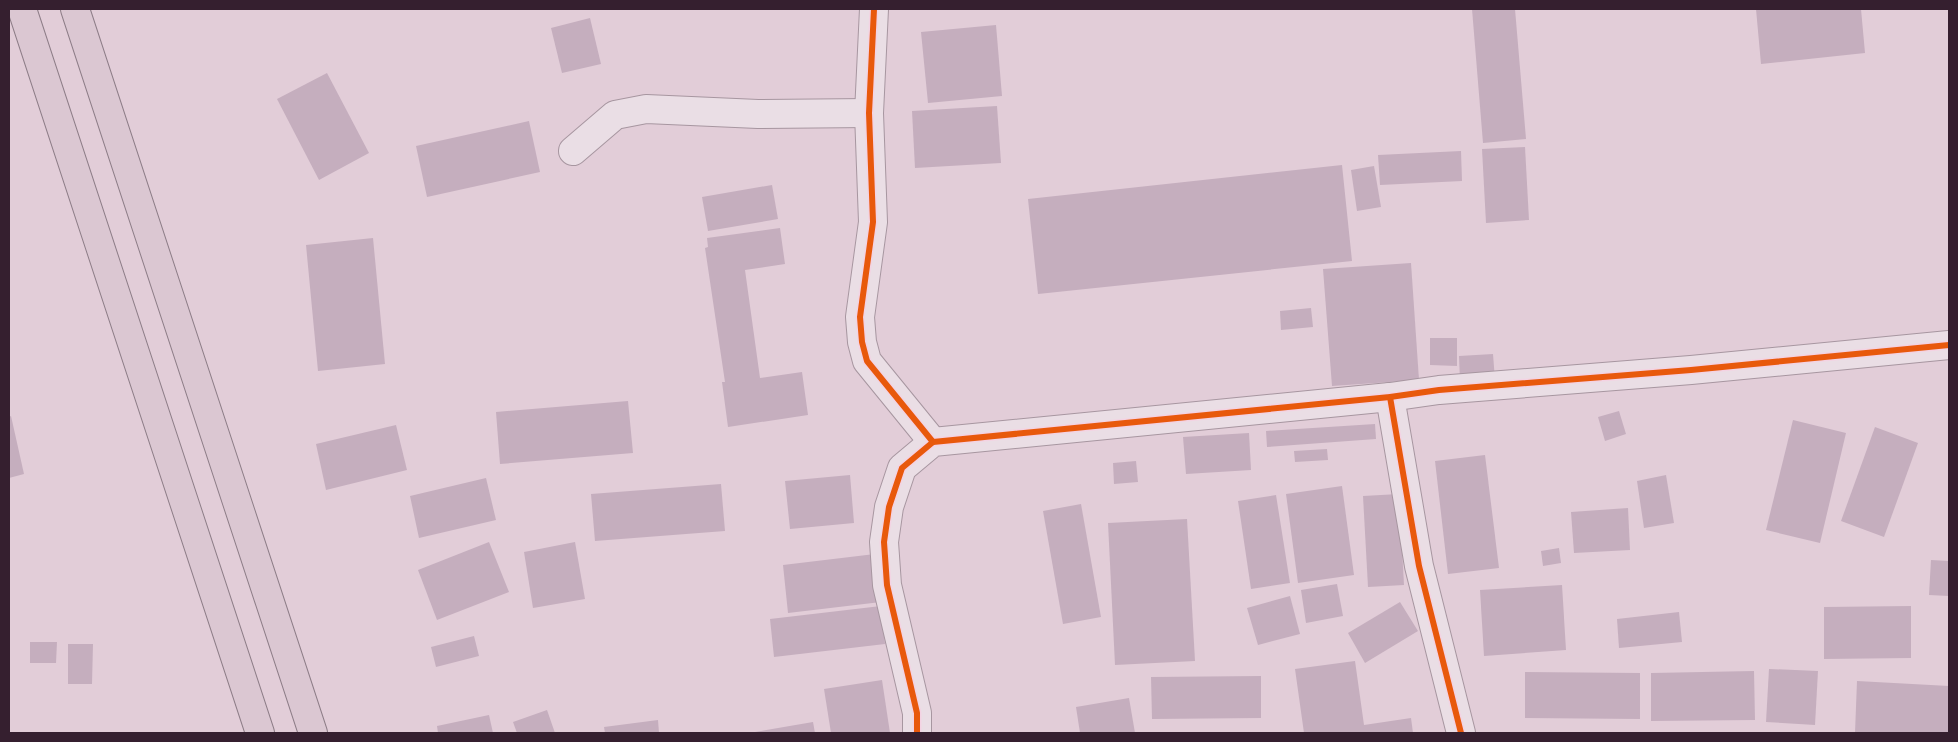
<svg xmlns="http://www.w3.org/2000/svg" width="1958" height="742" font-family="'Libre Baskerville',serif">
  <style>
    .building { fill: #c5aebe }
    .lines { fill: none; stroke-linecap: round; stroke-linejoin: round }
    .minor-casing { stroke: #a796a0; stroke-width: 30 }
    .trunk-casing { stroke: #8d7d87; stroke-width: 30 }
    .minor { stroke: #eadee5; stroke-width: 28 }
    .trunk { stroke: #dbc7d2; stroke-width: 28 }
    .cycleway-casing { stroke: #f3d3e3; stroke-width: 9 }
    .cycleway { stroke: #e8590c; stroke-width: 6 }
  </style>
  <rect width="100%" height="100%" fill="#e2cdd8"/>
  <g class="building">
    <polygon points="1472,9 1515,9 1526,139 1483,143"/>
    <polygon points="1756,9 1861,9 1865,53 1761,64"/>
    <polygon points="590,18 601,64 562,73 551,28"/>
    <polygon points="996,25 1002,96 928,103 921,32"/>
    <polygon points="327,73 369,153 319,180 277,99"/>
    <polygon points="997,106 1001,163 915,168 912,111"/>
    <polygon points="529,121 540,172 427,197 416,146"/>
    <polygon points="1525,147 1529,220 1486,223 1482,149"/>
    <polygon points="1461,151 1462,181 1380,185 1378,155"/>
    <polygon points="1342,165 1352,261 1038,294 1028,199"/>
    <polygon points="1374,166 1381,207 1357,211 1351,170"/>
    <polygon points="772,185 778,219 708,231 702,197"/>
    <polygon points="780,228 785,264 745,270 760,378 802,372 808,415 728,427 722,382 725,382 705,248 708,247 707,238"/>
    <polygon points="373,238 385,364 318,371 306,245"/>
    <polygon points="1411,263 1419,380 1332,386 1323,269"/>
    <polygon points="1311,308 1313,327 1281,330 1280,311"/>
    <polygon points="1430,338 1457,338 1457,366 1430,365"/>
    <polygon points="1493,354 1495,380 1460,381 1459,356"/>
    <polygon points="628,401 633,453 500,464 496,412"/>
    <polygon points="1619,411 1626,434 1605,441 1598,417"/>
    <polygon points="11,416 24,474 9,478 9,417"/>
    <polygon points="1793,420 1846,433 1820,543 1766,530"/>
    <polygon points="1375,424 1376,439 1267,447 1266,431"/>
    <polygon points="396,425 407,470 326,490 316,444"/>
    <polygon points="1875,427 1918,443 1884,537 1841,521"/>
    <polygon points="1249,433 1251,470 1186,474 1183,437"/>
    <polygon points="1327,449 1328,460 1295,462 1294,451"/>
    <polygon points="1485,455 1499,568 1448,574 1435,461"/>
    <polygon points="1136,461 1138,482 1114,484 1113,463"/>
    <polygon points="850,475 854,523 790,529 785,481"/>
    <polygon points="1666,475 1674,523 1644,528 1637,481"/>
    <polygon points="486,478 496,520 419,538 410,496"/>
    <polygon points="721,484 725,531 595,541 591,494"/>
    <polygon points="1342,486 1354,575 1298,583 1286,494"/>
    <polygon points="1399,494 1404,585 1368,587 1363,496"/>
    <polygon points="1276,495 1290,583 1251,589 1238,501"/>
    <polygon points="1081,504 1101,617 1063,624 1043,511"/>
    <polygon points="1628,508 1630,550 1574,553 1571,512"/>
    <polygon points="1187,519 1195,661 1115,665 1108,523"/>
    <polygon points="489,542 509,592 437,620 418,570"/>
    <polygon points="575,542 585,599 533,608 524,552"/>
    <polygon points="1559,548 1561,563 1543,566 1541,551"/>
    <polygon points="875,554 881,602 788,613 783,565"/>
    <polygon points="1931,560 1949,561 1949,596 1929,595"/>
    <polygon points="1337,584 1343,616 1306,623 1301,590"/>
    <polygon points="1562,585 1566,650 1484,656 1480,590"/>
    <polygon points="1290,596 1300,634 1258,645 1247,608"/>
    <polygon points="1400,602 1418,631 1365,663 1348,633"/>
    <polygon points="881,606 885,644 774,657 770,619"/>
    <polygon points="1911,606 1911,658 1824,659 1824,607"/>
    <polygon points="1679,612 1682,642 1619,648 1617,619"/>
    <polygon points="474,636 479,656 436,667 431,647"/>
    <polygon points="30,642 57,642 56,663 30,663"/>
    <polygon points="68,644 93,644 92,684 68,684"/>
    <polygon points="1355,661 1364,725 1411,718 1413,733 1304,733 1295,669"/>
    <polygon points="1769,669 1818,671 1815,725 1766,722"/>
    <polygon points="1754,671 1755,720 1651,721 1651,673"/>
    <polygon points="1525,672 1640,673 1640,719 1525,718"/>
    <polygon points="1261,676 1261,718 1152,719 1151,677"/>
    <polygon points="882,680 890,733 831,733 824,689"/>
    <polygon points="1857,681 1949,686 1949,733 1855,733"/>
    <polygon points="1129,698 1135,733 1080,733 1076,707"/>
    <polygon points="547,710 555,733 517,733 513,722"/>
    <polygon points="489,715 493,733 438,733 437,726"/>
    <polygon points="658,720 659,733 605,733 604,727"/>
    <polygon points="813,722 815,733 755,733 755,732"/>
  </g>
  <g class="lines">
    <defs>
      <g id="minor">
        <polyline points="874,9 869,113 873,222 860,317 862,342 867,361 933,442"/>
        <polyline points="573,151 615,115 646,109 758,114 869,113"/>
        <polyline points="1390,397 1419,566 1461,733"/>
        <polyline points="917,733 917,713 887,585 884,542 889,507 902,468 933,442 1390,397 1439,390 1691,370 1949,345"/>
      </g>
      <g id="trunk">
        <polyline points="22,9 260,733"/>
        <polyline points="75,9 313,733"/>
      </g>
    </defs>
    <use href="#minor" class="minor-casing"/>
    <use href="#trunk" class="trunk-casing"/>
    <use href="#minor" class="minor"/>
    <use href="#trunk" class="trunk"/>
    <defs>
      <g id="cycleway">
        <polyline points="874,9 869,113 873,222 860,317 862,342 867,361 933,442"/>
        <polyline points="1390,397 1419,566 1461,733"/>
        <polyline points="917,733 917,713 887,585 884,542 889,507 902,468 933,442 1390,397 1439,390 1691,370 1949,345"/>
      </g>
    </defs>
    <use href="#cycleway" class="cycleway-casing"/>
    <use href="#cycleway" class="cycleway"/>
  </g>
  <rect width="1958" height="742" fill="none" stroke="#351f2f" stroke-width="20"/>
</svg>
